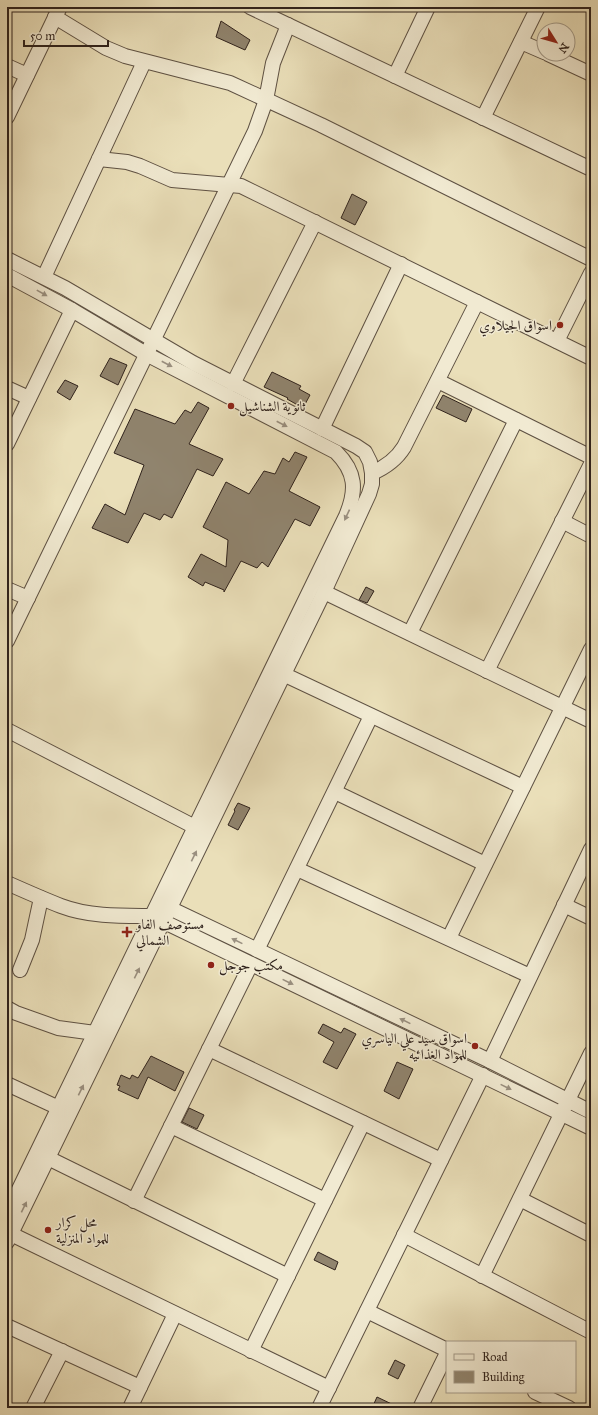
<svg xmlns="http://www.w3.org/2000/svg" width="598" height="1415" font-family="'IM FELL Great Primer',Amiri,serif">
  <style>
    .building { fill: #90846e; stroke: #2f221c }
    .lines { fill: none; stroke-linecap: round; stroke-linejoin: round }
    .minor-casing { stroke: #5e5143; stroke-width: 16 }
    .minor { stroke: #f1ead2; stroke-width: 14 }
    .oneway { fill: #9a9080 }
    .poi-dot { fill: #8f2418; stroke: #f1ead2; stroke-width: 1.5 }
    .labels { text-anchor: middle; dominant-baseline: central; stroke-width: 3; stroke-linejoin: round; paint-order: stroke }
    .poi-label { font-size: 14px; fill: #2f221c; stroke: #f1ead2; text-anchor: start }
  </style>
  <rect width="100%" height="100%" fill="#eadfb9"/>
  <filter id="stains"><feTurbulence type="fractalNoise" baseFrequency=".005" numOctaves="4"/><feColorMatrix values="0 0 0 0 .2 0 0 0 0 .09 0 0 0 0 .02 0 0 0 .5 -.17"/></filter>
  <radialGradient id="worn" r=".72"><stop offset=".6" stop-color="#630" stop-opacity="0"/><stop offset="1" stop-color="#630" stop-opacity=".3"/></radialGradient>
  <g class="building">
    <polygon points="221,21 250,40 245,50 216,37"/>
    <polygon points="352,194 367,202 355,225 341,218"/>
    <polygon points="110,358 127,365 118,385 100,376"/>
    <polygon points="272,372 301,386 299,389 310,395 303,408 287,399 288,398 264,387"/>
    <polygon points="65,380 78,386 70,400 57,392"/>
    <polygon points="443,395 472,409 466,422 436,408"/>
    <polygon points="198,402 209,408 189,444 223,459 213,476 197,469 172,518 164,514 160,520 144,513 128,543 92,528 105,504 125,515 144,465 114,453 135,409 175,424 185,410 191,413"/>
    <polygon points="295,452 307,457 289,491 320,507 310,526 295,519 268,567 262,562 257,568 241,561 224,592 224,590 205,582 203,586 188,577 201,554 226,567 228,540 203,527 226,482 249,494 264,471 275,474 283,458 289,462"/>
    <polygon points="366,587 374,591 367,603 359,600"/>
    <polygon points="238,803 250,808 238,830 228,825 235,811 234,810"/>
    <polygon points="323,1024 341,1033 344,1028 356,1034 337,1069 323,1062 334,1042 318,1033"/>
    <polygon points="151,1056 184,1072 175,1091 148,1077 138,1099 118,1090 120,1086 117,1085 121,1075 130,1079 132,1075 138,1078"/>
    <polygon points="397,1062 413,1069 399,1099 384,1091"/>
    <polygon points="189,1108 204,1115 197,1129 182,1122"/>
    <polygon points="318,1252 338,1262 335,1270 314,1260"/>
    <polygon points="395,1360 405,1365 398,1379 388,1374"/>
    <polygon points="377,1397 400,1408 372,1408"/>
  </g>
  <g class="lines">
    <defs>
      <g id="minor">
        <polyline points="250,7 591,169"/>
        <polyline points="55,17 106,48 125,56 230,83 321,125 591,259"/>
        <polyline points="521,42 544,52"/>
        <polyline points="548,54 591,74"/>
        <polyline points="7,66 27,75"/>
        <polyline points="395,76 428,7"/>
        <polyline points="7,117 60,7"/>
        <polyline points="483,118 538,7"/>
        <polyline points="99,159 127,162 140,166 172,180 241,186 591,358"/>
        <polyline points="7,259 65,288 193,363 356,446 365,452 370,462 372,473 372,484 369,494 324,592 7,1242"/>
        <path d="M7,275L72,310L146,354L336,452C356,472 357,490 346,516L7,1214"/>
        <polyline points="44,277 144,62"/>
        <polyline points="557,341 591,273"/>
        <polyline points="438,381 591,457"/>
        <polyline points="233,384 315,222"/>
        <polyline points="7,388 29,398"/>
        <polyline points="322,429 401,264"/>
        <polyline points="7,444 72,310"/>
        <path d="M372,473C386,467 396,460 404,447L477,302"/>
        <polyline points="562,521 591,536"/>
        <polyline points="7,589 28,598"/>
        <polyline points="324,592 591,721"/>
        <polyline points="410,633 516,420"/>
        <polyline points="7,641 255,131 266,100 273,63 288,25"/>
        <polyline points="487,671 591,464"/>
        <polyline points="283,674 523,787"/>
        <polyline points="7,730 195,827"/>
        <polyline points="335,792 485,864"/>
        <polyline points="297,869 530,976"/>
        <path d="M7,883C25,891 43,899 61,906C90,917 122,916 152,916L591,1128"/>
        <polyline points="161,904 490,1061 591,1112"/>
        <polyline points="564,905 591,918"/>
        <polyline points="449,938 591,649"/>
        <polyline points="257,950 371,716"/>
        <polyline points="20,970 32,940 41,898"/>
        <polyline points="7,1008 16,1013 58,1028 95,1033"/>
        <polyline points="209,1049 441,1160"/>
        <polyline points="490,1061 591,849"/>
        <polyline points="7,1084 59,1108"/>
        <polyline points="171,1126 325,1200"/>
        <polyline points="48,1158 288,1276"/>
        <polyline points="520,1199 591,1235"/>
        <polyline points="134,1201 251,964"/>
        <polyline points="11,1234 329,1388"/>
        <polyline points="404,1235 591,1332"/>
        <polyline points="482,1276 591,1053"/>
        <polyline points="367,1311 447,1350"/>
        <polyline points="7,1326 140,1387"/>
        <polyline points="251,1351 363,1123"/>
        <polyline points="535,1392 569,1408"/>
        <polyline points="33,1408 62,1351"/>
        <polyline points="130,1408 175,1314"/>
        <polyline points="319,1408 483,1075"/>
        <polyline points="420,1408 447,1353"/>
      </g>
    </defs>
    <use href="#minor" class="minor-casing"/>
    <use href="#minor" class="minor"/>
  </g>
  <defs><path id="oneway-solid" d="M-6-.8H1V-3.2L6.5 0L1 3.2V.8H-6Z"/></defs>
  <g class="oneway">
    <use href="#oneway-solid" transform="translate(42 293) rotate(29)"/>
    <use href="#oneway-solid" transform="translate(167 364) rotate(28)"/>
    <use href="#oneway-solid" transform="translate(282 424) rotate(27)"/>
    <use href="#oneway-solid" transform="translate(347 515) rotate(115)"/>
    <use href="#oneway-solid" transform="translate(194 856) rotate(-64)"/>
    <use href="#oneway-solid" transform="translate(237 941) rotate(-154)"/>
    <use href="#oneway-solid" transform="translate(137 973) rotate(-64)"/>
    <use href="#oneway-solid" transform="translate(288 982) rotate(26)"/>
    <use href="#oneway-solid" transform="translate(405 1021) rotate(-154)"/>
    <use href="#oneway-solid" transform="translate(506 1087) rotate(26)"/>
    <use href="#oneway-solid" transform="translate(81 1090) rotate(-64)"/>
    <use href="#oneway-solid" transform="translate(24 1207) rotate(-64)"/>
  </g>
  <g class="poi-dot">
    <circle cx="560" cy="325" r="4"/>
    <circle cx="231" cy="406" r="4"/>
    <path d="M125 926h4v4h4v4h-4v4h-4v-4h-4v-4h4z"/>
    <circle cx="211" cy="965" r="4"/>
    <circle cx="475" cy="1046" r="4"/>
    <circle cx="48" cy="1230" r="4"/>
  </g>
  <g class="labels">
    <g class="poi-label">
      <text x="552" y="325" text-anchor="end">اسواق الجيلاوي</text>
      <text x="239" y="406">ثانوية الشناشيل</text>
      <text x="136" y="924">مستوصف الفاو<tspan x="136" dy="16">الشمالي</tspan></text>
      <text x="219" y="965">مكتب جوجل</text>
      <text x="467" y="1038" text-anchor="end">اسواق سيد علي الياسري<tspan x="467" dy="16">للمواد الغذائيه</tspan></text>
      <text x="56" y="1222">محل كرار<tspan x="56" dy="16">للمواد المنزلية</tspan></text>
    </g>
  </g>
  <rect width="598" height="1415" fill="none" stroke="#eadfb9" stroke-width="24"/>
  <rect x="8" y="8" width="582" height="1399" fill="none" stroke="#2f221c" stroke-width="2"/>
  <rect x="12" y="12" width="574" height="1391" fill="none" stroke="#2f221c"/>
  <rect x="446" y="1341" width="130" height="52" fill="#f1ead2" stroke="#a39a89"/>
  <rect x="454" y="1354" width="20" height="6" fill="#f1ead2" stroke="#a39a89"/>
  <text x="482" y="1361" font-size="12" fill="#2f221c">Road</text>
  <rect x="454" y="1371" width="20" height="12" fill="#90846e" stroke="#a39a89"/>
  <text x="482" y="1381" font-size="12" fill="#2f221c">Building</text>
  <g transform="translate(556 42) rotate(127)"><circle r="19" fill="#f1ead2" stroke="#a39a89"/>
  <path d="M0-3L7 15L0 10L-7 15Z" fill="#8f2418"/>
  <text y="-6" font-size="11" font-weight="bold" text-anchor="middle" fill="#2f221c">N</text>
  </g>
  <path d="M24 40v6h84v-6" fill="none" stroke="#2f221c" stroke-width="2"/>
  <text x="30" y="40" font-size="12" fill="#2f221c" stroke="#f1ead2" stroke-width="3" paint-order="stroke">50 m</text>
  <rect width="100%" height="100%" filter="url(#stains)"/>
  <rect width="100%" height="100%" fill="url(#worn)"/>
</svg>
